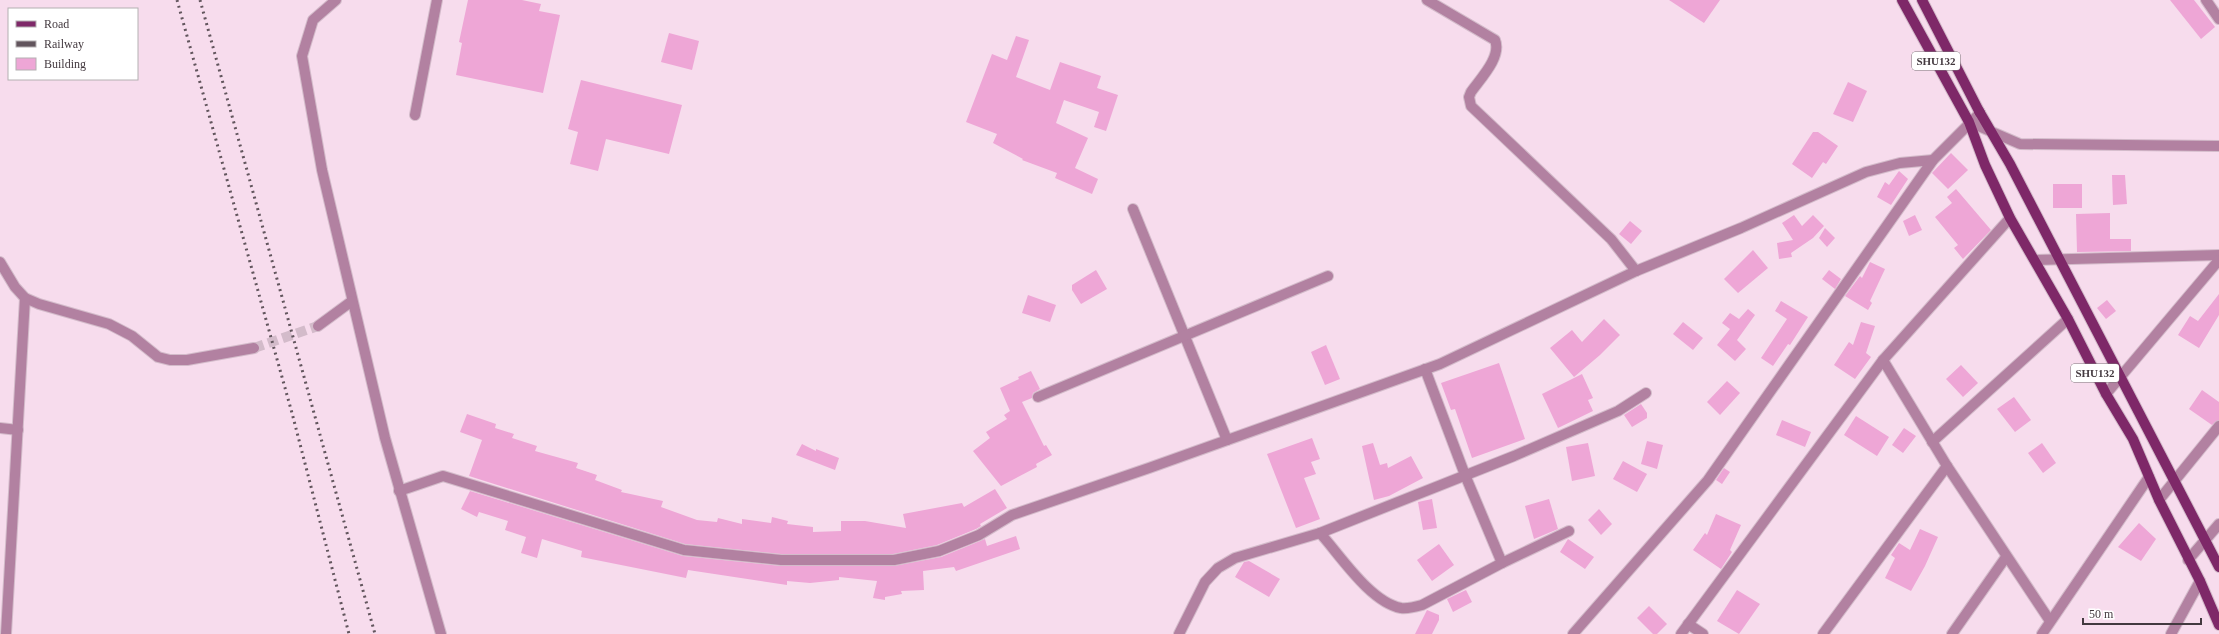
<svg xmlns="http://www.w3.org/2000/svg" width="2219" height="634" font-family="Georgia,serif">
<rect width="100%" height="100%" fill="#f7dced"/>
<g fill="#eea6d6">
<path d="M468,0H522L541,4L539,11L560,15L543,93L456,75L462,43L459,42Z"/>
<path d="M1669,0H1720L1704,23Z"/>
<path d="M2170,0H2194L2215,27L2201,39Z"/>
<path d="M669,33L699,41L692,70L661,62Z"/>
<path d="M1016,36L1029,40L1016,77L1050,90L1060,62L1101,76L1097,88L1118,95L1106,131L1094,127L1099,112L1064,100L1056,123L1088,138L1075,168L1098,179L1092,194L1055,178L1057,173L1022,160L1023,159L993,143L997,134L966,122L992,54L1007,60Z"/>
<path d="M581,80L682,105L669,154L606,139L598,171L570,164L578,132L568,129Z"/>
<path d="M1848,82L1867,91L1853,122L1833,114Z"/>
<path d="M1813,132H1818L1838,146L1826,164L1823,162L1812,178L1792,164Z"/>
<path d="M1951,153L1968,170L1948,189L1932,173Z"/>
<path d="M1899,171L1908,179L1891,205L1877,197L1885,182L1889,185Z"/>
<path d="M2112,175H2125L2127,204L2113,205Z"/>
<rect x="2053" y="184" width="29" height="24"/>
<path d="M1956,189L1991,230L1963,259L1954,248L1958,245L1935,217L1952,203L1947,197Z"/>
<path d="M2110,213V239H2131V251L2077,252L2076,214Z"/>
<path d="M1794,215L1802,226L1813,215L1824,226L1813,238L1791,253L1792,257L1779,259L1777,243L1793,240L1782,223Z"/>
<path d="M1915,215L1922,230L1909,236L1903,221Z"/>
<path d="M1630,221L1642,231L1631,244L1619,234Z"/>
<path d="M1825,228L1835,238L1827,247L1819,238Z"/>
<path d="M1753,250L1768,268L1738,293L1724,279Z"/>
<path d="M1870,262L1885,269L1870,301L1872,303L1868,310L1845,296L1860,276L1862,278Z"/>
<path d="M1096,270L1107,289L1081,304L1072,290V285Z"/>
<path d="M1829,270L1841,279L1835,289L1822,279Z"/>
<path d="M2219,294V315L2199,348L2178,335L2190,316L2198,321Z"/>
<path d="M1028,295L1056,305L1050,322L1022,313Z"/>
<path d="M2107,300L2116,311L2106,319L2097,308Z"/>
<path d="M1781,301L1808,317L1790,345L1788,344L1773,366L1761,358L1787,319L1775,311Z"/>
<path d="M1748,309L1755,315L1737,340L1746,349L1735,361L1717,345L1730,329L1722,323L1730,313L1739,319Z"/>
<path d="M1604,319L1620,335L1600,355L1574,377L1550,348L1572,330L1582,342Z"/>
<path d="M1683,322L1703,338L1693,350L1673,334Z"/>
<path d="M1861,322L1875,326L1866,353L1871,357L1855,379L1834,365L1849,342L1853,345Z"/>
<path d="M1326,345L1340,379L1325,385L1311,352Z"/>
<path d="M1499,363L1525,439L1472,458L1455,409L1451,410L1441,383Z"/>
<path d="M1961,365L1978,383L1963,397L1946,379Z"/>
<path d="M1031,371L1040,389L1033,393L1032,398L1022,402L1044,446L1046,445L1052,455L1036,464L1037,467L1001,486L973,451L990,438L986,432L1007,419L1004,415L1010,411L1000,388L1019,379L1018,377Z"/>
<path d="M1582,374L1593,398L1588,400L1593,411L1558,428L1542,394Z"/>
<path d="M1727,381L1740,393L1720,415L1707,402Z"/>
<path d="M2202,390L2219,402V420L2212,425L2189,409Z"/>
<path d="M2014,397L2031,420L2015,432L1997,409Z"/>
<path d="M1641,404L1647,413V418L1632,427L1624,415Z"/>
<path d="M467,414L496,424L495,428L514,434L512,438L537,446L535,451L578,463L576,468L597,475L595,480L622,490L621,492L663,501L661,507L697,520L717,522L718,518L742,524V519L771,523L772,517L788,521L787,524L813,527V532L841,531V521H865L906,528L903,514L962,503L964,507L995,489L1007,508L980,524L981,526L976,529L937,545L893,554H781L685,544L469,476L482,440L460,432Z"/>
<path d="M1856,416L1889,437L1877,456L1844,435Z"/>
<path d="M1782,420L1811,432L1805,447L1776,435Z"/>
<path d="M1904,428L1916,436L1903,453L1892,445Z"/>
<path d="M1312,438L1320,459L1311,462L1316,474L1304,478L1320,519L1296,528L1267,454Z"/>
<path d="M1647,441L1663,445L1657,469L1641,464Z"/>
<path d="M1373,443L1380,465L1387,463L1388,468L1411,456L1423,478L1389,496L1374,500L1362,446Z"/>
<path d="M1588,443L1595,476L1572,481L1566,447Z"/>
<path d="M2042,443L2056,463L2043,473L2028,453Z"/>
<path d="M802,444L816,451V449L839,458L835,470L796,455Z"/>
<path d="M1623,461L1647,474L1637,492L1613,479Z"/>
<path d="M1724,468L1730,472L1722,484L1716,480Z"/>
<path d="M470,491L683,556L781,566H894L941,557L985,539L987,546L1016,536L1020,549L956,571L954,567L923,571L924,590L901,591L902,594L885,597V600L873,598L877,581L839,577V580L810,583L787,581V585L688,570L686,578L581,557L582,551L542,539L537,558L521,553L526,537L505,530L508,521L479,512L477,517L461,509Z"/>
<path d="M1432,499L1437,528L1423,530L1418,502Z"/>
<path d="M1549,499L1558,529L1534,539L1525,506Z"/>
<path d="M1599,509L1612,524L1601,535L1588,520Z"/>
<path d="M1716,514L1741,525L1730,550L1732,552L1721,569L1693,550L1705,533L1707,535Z"/>
<path d="M2139,523L2156,539L2141,561L2118,547Z"/>
<path d="M1920,529L1938,537L1925,566L1911,591L1885,578L1895,558L1891,555L1899,543L1910,550Z"/>
<path d="M1568,539L1594,557L1585,569L1560,552Z"/>
<path d="M1439,544L1454,565L1432,581L1417,560Z"/>
<path d="M1249,561L1280,579L1269,597L1235,577L1244,562Z"/>
<path d="M1466,590L1472,602L1453,612L1447,599Z"/>
<path d="M1737,590L1760,604L1739,634L1717,621Z"/>
<path d="M1649,606L1667,624L1657,634H1653L1637,618Z"/>
<path d="M1427,610L1439,615V620L1432,634H1415Z"/>
</g>
<g fill="none" stroke-linecap="round" stroke-linejoin="round">
<path stroke="#d3bbca" stroke-width="10" stroke-dasharray="10 5" stroke-linecap="butt" d="M254,348L318,326"/>
<defs>
<g id="minor">
<path d="M336,0L313,20L302,56L322,170L385,438L441,634"/>
<path d="M1427,0L1495,40C1502,57 1480,79 1471,92L1469,97L1471,106L1611,239L1636,271"/>
<path d="M2206,0L2219,19"/>
<path d="M415,115L437,0"/>
<path d="M1969,122L2020,144L2219,146"/>
<path d="M1133,209L1227,440"/>
<path d="M2035,260L2219,255"/>
<path d="M0,262L15,287L25,298L39,304L109,324L132,336L158,357L170,360H187L254,348"/>
<path d="M318,326L352,301"/>
<path d="M1883,360L1947,466L2050,621"/>
<path d="M1425,369L1465,475L1502,563"/>
<path d="M2106,394L2219,260"/>
<path d="M1038,397L1328,276"/>
<path d="M0,428L18,430"/>
<path d="M1932,442L2068,319"/>
<path d="M399,491L443,476L684,550L781,560H894L939,551L979,535L1012,515L1149,468L1440,364L1636,271L1741,228L1866,172L1900,163L1933,160"/>
<path d="M2159,500L2219,426"/>
<path d="M1320,533C1340,555 1370,602 1401,608C1408,609 1415,607 1422,605L1502,563L1569,531"/>
<path d="M2188,560L2219,524"/>
<path d="M1688,624L1703,634"/>
<path d="M6,634L25,298"/>
<path d="M1179,634L1205,582L1218,568L1235,558L1320,533L1514,456L1618,411L1646,393"/>
<path d="M1573,634L1708,480L1933,160L1980,113"/>
<path d="M1681,634L1883,360L2010,218"/>
<path d="M1823,634L1947,466"/>
<path d="M1952,634L2006,557"/>
<path d="M2042,634L2149,477"/>
<path d="M2171,634L2200,581"/>
</g>
<g id="major">
<path d="M1902,0L1969,122L1985,165L2010,218L2068,319L2106,394L2133,439L2159,500L2200,581L2219,625"/>
<path d="M1922,0L1980,113"/>
<path d="M1979,111L2010,164L2219,567"/>
</g>
</defs>
<use href="#minor" stroke="#d3bbca" stroke-width="12"/>
<use href="#major" stroke="#d3bbca" stroke-width="12"/>
<use href="#minor" stroke="#b281a1" stroke-width="10"/>
<use href="#major" stroke="#7e2868" stroke-width="10"/>
<g stroke="#62555d" stroke-width="3" stroke-dasharray="2 4" stroke-linecap="butt">
<path d="M177,0L292,413L349,634"/>
<path d="M200,0L375,634"/>
</g>
</g>
<g text-anchor="middle" stroke-width="3" stroke-linejoin="round" paint-order="stroke">
<g fill="#fff" stroke="#7b7479" stroke-width="1">
<rect x="1912" y="52" width="48" height="18" rx="3"/>
<rect x="2071" y="364" width="48" height="18" rx="3"/>
</g>
<g font-size="11" font-weight="bold" fill="#43393f">
<text x="1936" y="65">SHU132</text>
<text x="2095" y="377">SHU132</text>
</g>
</g>
<rect x="8" y="8" width="130" height="72" fill="#ffffff" stroke="#b4b0b2"/>
<rect x="16" y="21" width="20" height="6" fill="#7e2868" stroke="#b4b0b2"/>
<text x="44" y="28" font-size="12" fill="#43393f">Road</text>
<rect x="16" y="41" width="20" height="6" fill="#62555d" stroke="#b4b0b2"/>
<text x="44" y="48" font-size="12" fill="#43393f">Railway</text>
<rect x="16" y="58" width="20" height="12" fill="#eea6d6" stroke="#b4b0b2"/>
<text x="44" y="68" font-size="12" fill="#43393f">Building</text>
<path d="M2083 618v6h118v-6" fill="none" stroke="#43393f" stroke-width="2"/>
<text x="2089" y="618" font-size="12" fill="#43393f" stroke="#ffffff" stroke-width="3" paint-order="stroke">50 m</text>
</svg>
